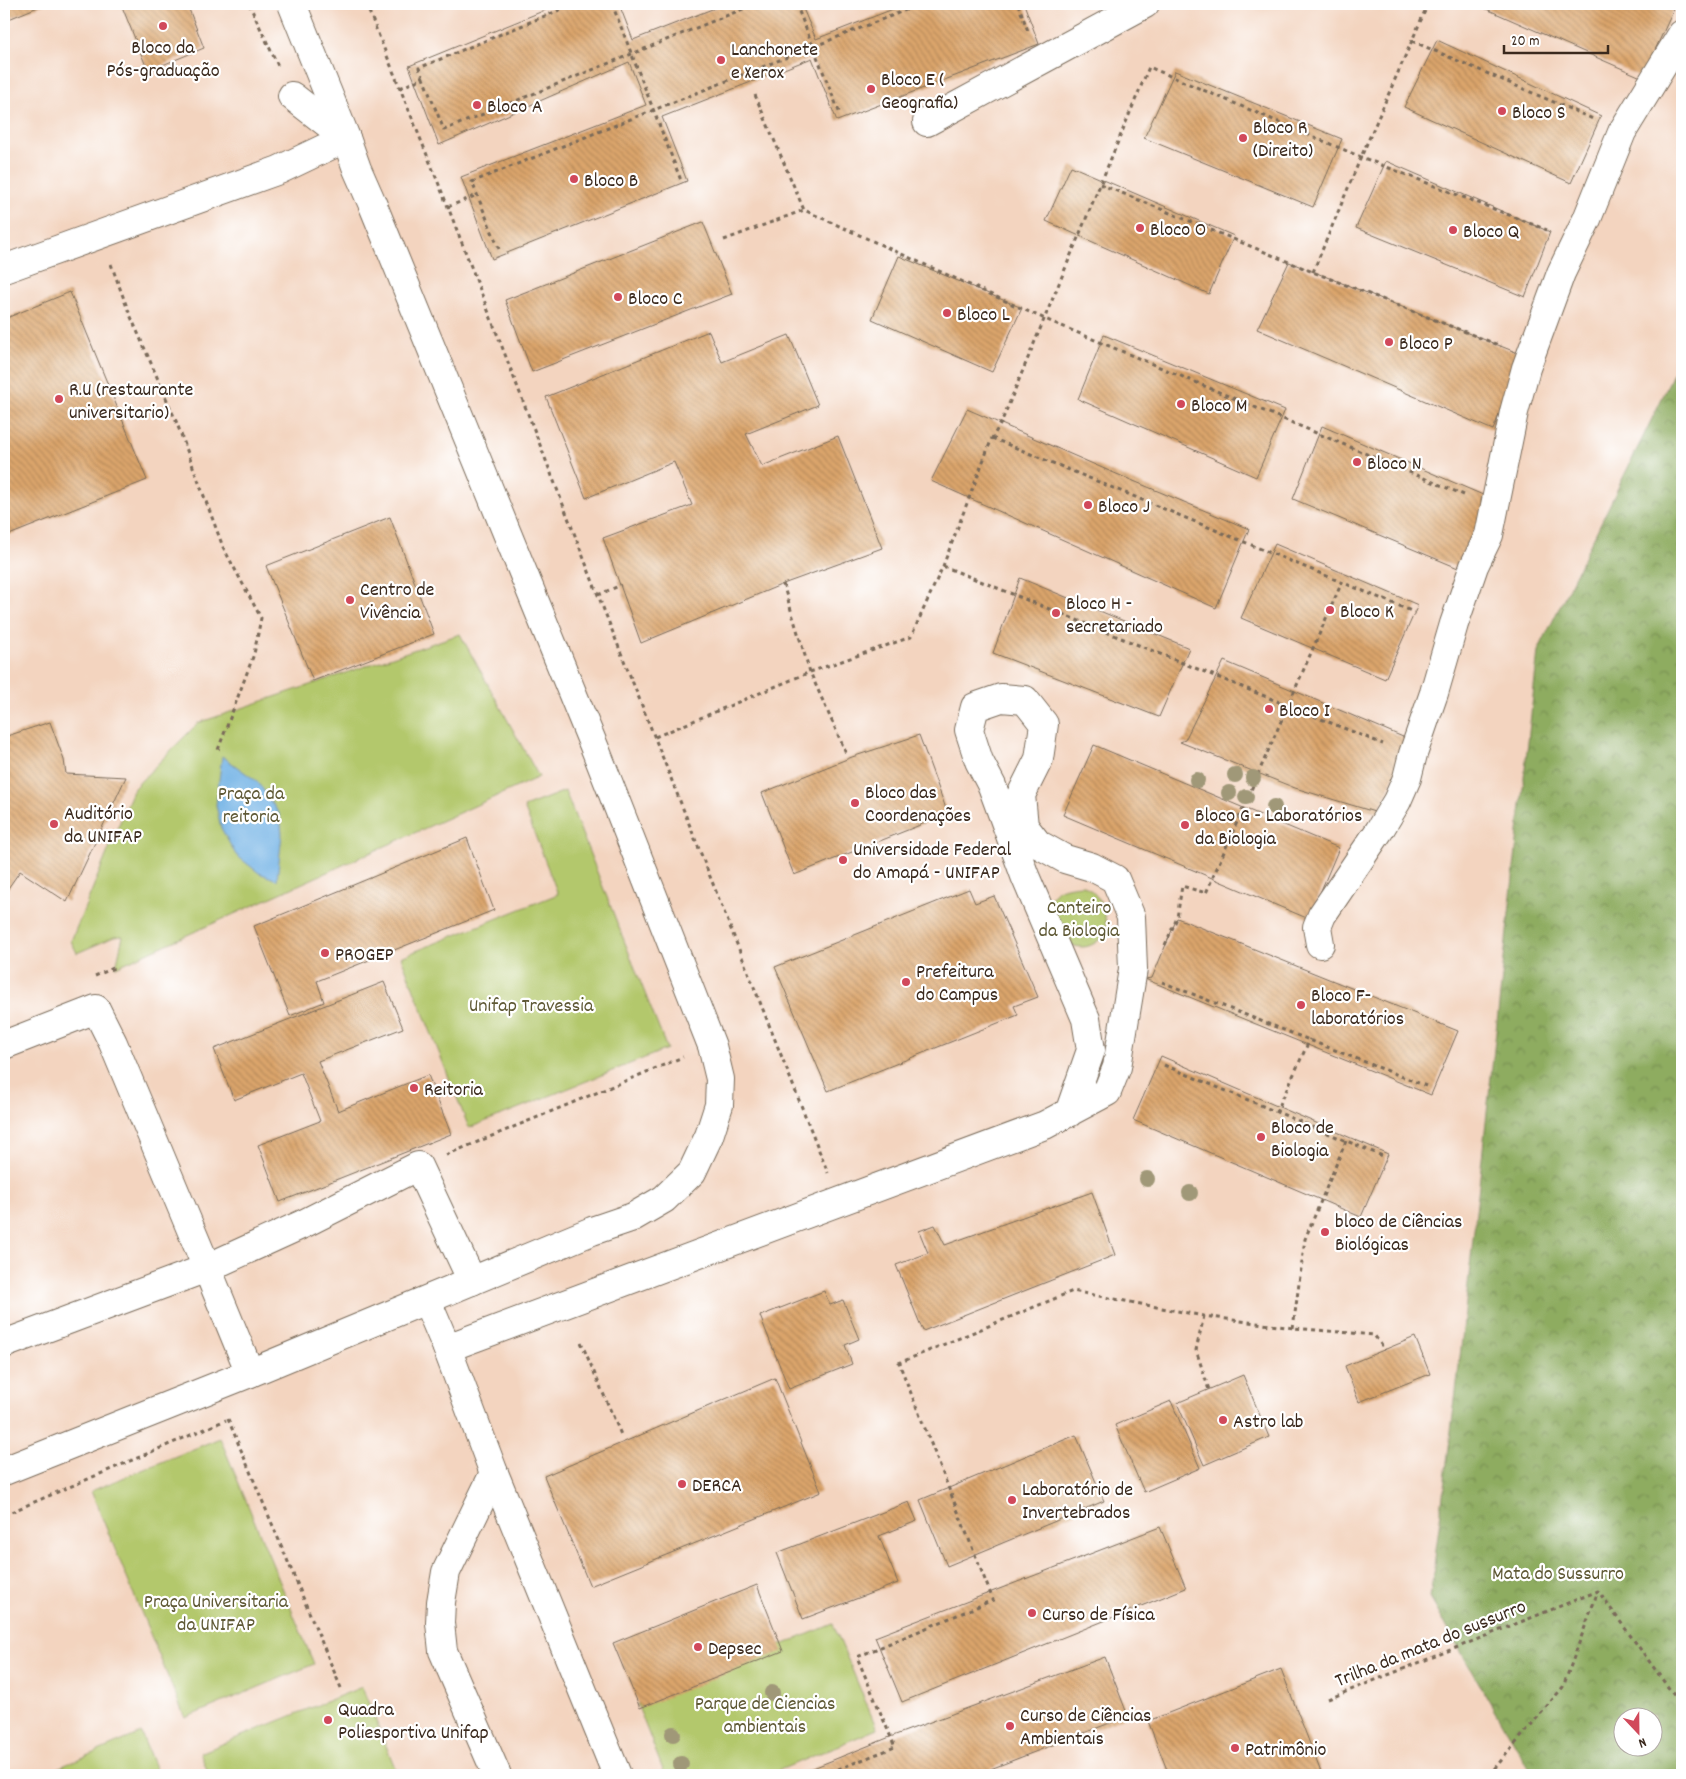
<svg xmlns="http://www.w3.org/2000/svg" width="1686" height="1779" font-family="Dekko,sans-serif">
<defs>
<pattern id="forest-crowns" width="20" height="18" patternUnits="userSpaceOnUse" patternTransform="scale(1.25)"><rect width="20" height="18" fill="#8eac60"/><path d="M2 6a3 3 0 1 1 6 0M12 15a3 3 0 1 1 6 0" fill="none" stroke="#758c4f"/></pattern>
<pattern id="building-back-hatch" width="6" height="6" patternUnits="userSpaceOnUse" patternTransform="scale(1.25)"><rect width="6" height="6" fill="#dba56c"/><path d="M-1 5l2 2M0 0l6 6M5-1l2 2" fill="none" stroke="#b38758"/></pattern>
</defs>
<rect width="100%" height="100%" fill="#fff"/>
<filter id="ink" filterUnits="userSpaceOnUse"><feTurbulence type="fractalNoise" baseFrequency=".02" numOctaves="2"/><feDisplacementMap in="SourceGraphic" scale="10" xChannelSelector="R" yChannelSelector="G"/><feConvolveMatrix kernelMatrix="1 2 1 2 8 2 1 2 1" color-interpolation-filters="sRGB"/></filter>
<filter id="wash" filterUnits="userSpaceOnUse"><feTurbulence type="fractalNoise" baseFrequency=".0096" numOctaves="4" result="noise"/><feDisplacementMap in="SourceGraphic" scale="20" xChannelSelector="R" yChannelSelector="G"/><feGaussianBlur stdDeviation="1.12" result="paint"/><feColorMatrix in="noise" values="0 0 0 0 0 0 0 0 0 0 0 0 0 0 0 0 0 1.4 0 .05"/><feComposite in="paint" operator="in"/></filter>
<g filter="url(#wash)">
<rect width="100%" height="100%" fill="#f0e5c9"/>
<path fill="#f3d4bf" fill-rule="evenodd" d="M4,4H1682V1775H4ZM1624,1716H1654V1746H1624Z"/>
<path fill="url(#forest-crowns)" stroke="#646b3f" fill-rule="evenodd" d="M1682,352V1775H1532L1430,1598L1458,1375L1538,651L1665,392ZM1624,1716H1654V1746H1624Z"/>
<g fill="#b3c86c" stroke="#777945">
<path d="M460,634L539,777L116,967L123,936L114,937L77,953L71,941L134,788L198,723Z"/>
<path d="M565,791L667,1049L469,1128L401,957L558,894L524,807Z"/>
<path d="M1083,885C1102,895 1107,915 1106,934C1090,949 1083,950 1063,942C1050,911 1035,887 1083,885Z"/>
<path d="M220,1438L314,1664L185,1718L91,1491Z"/>
<path d="M833,1624L877,1729L768,1775H665L637,1704Z"/>
<path d="M362,1687L398,1775H209L200,1753Z"/>
<path d="M141,1733L158,1775H41Z"/>
</g>
<path fill="#72b2e5" stroke="#566e82" d="M222,756L258,782L280,815L282,834L277,880L259,873L236,855L221,828L216,805Z"/>
<g id="blocks">
<g fill="url(#building-back-hatch)">
<path d="M4,4H45L4,21Z"/>
<path d="M121,4H187L204,48L148,71Z"/>
<path d="M560,4H619L633,40L725,4H801L816,39L906,4H1024L1039,44L837,121L812,58L662,117L687,181L492,259L461,177L646,105L629,62L439,145L409,66Z"/>
<path d="M1475,4H1662L1674,9L1649,63L1641,77Z"/>
<path d="M1437,40L1601,116L1571,183L1404,107Z"/>
<path d="M1175,71L1342,139L1313,207L1144,138Z"/>
<path d="M1386,161L1550,232L1525,297L1356,228Z"/>
<path d="M1071,166L1234,236L1209,294L1046,221Z"/>
<path d="M703,222L732,294L532,372L505,300Z"/>
<path d="M899,256L1022,308L992,372L872,319Z"/>
<path d="M1289,262L1523,355L1493,430L1257,329Z"/>
<path d="M70,292L147,480L4,537V319Z"/>
<path d="M709,331L722,362L789,335L818,405L746,434L762,466L838,436L882,548L783,584L641,643L603,538L692,505L674,462L586,498L546,397Z"/>
<path d="M1104,335L1285,410L1256,477L1078,399Z"/>
<path d="M967,409L1107,470L1249,529L1216,608L931,481Z"/>
<path d="M1322,426L1490,498L1458,568L1293,499Z"/>
<path d="M390,517L434,634L313,681L266,566Z"/>
<path d="M1275,544L1418,605L1385,679L1241,618Z"/>
<path d="M1020,578L1189,648L1159,717L993,653Z"/>
<path d="M1224,661L1410,740L1378,813L1295,788L1180,742L1185,740Z"/>
<path d="M50,722L64,760L66,774L126,777L67,902L20,871L4,894V737Z"/>
<path d="M919,735L948,814L794,875L762,793L852,757Z"/>
<path d="M1094,745L1339,848L1309,919L1063,815Z"/>
<path d="M467,838L494,910L317,981L324,1002L290,1016L254,926Z"/>
<path d="M969,889L975,903L994,896L1038,997L1014,1006L1018,1015L828,1091L775,967Z"/>
<path d="M1177,918L1458,1031L1431,1095L1145,979L1152,978Z"/>
<path d="M384,982L403,1028L318,1061L338,1111L428,1075L451,1134L280,1202L258,1145L320,1121L301,1073L234,1100L214,1049Z"/>
<path d="M1161,1056L1388,1154L1361,1217L1133,1120Z"/>
<path d="M1092,1192L1115,1255L923,1331L896,1265L928,1253L919,1231L935,1225L945,1245Z"/>
<path d="M824,1291L830,1305L843,1300L859,1339L845,1345L852,1364L789,1389L760,1316Z"/>
<path d="M1415,1337L1430,1374L1359,1402L1345,1366Z"/>
<path d="M1243,1375L1269,1437L1204,1465L1177,1403Z"/>
<path d="M775,1378L821,1492L590,1586L544,1476Z"/>
<path d="M1171,1401L1200,1468L1144,1492L1115,1425Z"/>
<path d="M1076,1435L1104,1501L947,1566L920,1500Z"/>
<path d="M909,1502L917,1521L879,1536L898,1583L803,1619L777,1553Z"/>
<path d="M1160,1527L1186,1588L902,1702L875,1637Z"/>
<path d="M757,1585L783,1651L640,1708L613,1643Z"/>
<path d="M1105,1657L1128,1716L975,1775H796L890,1737Z"/>
<path d="M1281,1669L1322,1775H1169L1148,1721Z"/>
</g>
</g>
</g>
<g filter="url(#ink)">
<use href="#blocks" fill-opacity="0" stroke="#7a6b5a" stroke-width="1"/>
<g fill="none" stroke-linecap="round" stroke-linejoin="round">
<defs>
<g id="minor">
<path d="M927,122L1145,4"/>
<path d="M4,269L279,170L346,138L292,96"/>
<path d="M1320,944L1317,927L1322,915L1379,831L1397,801L1407,778L1413,754L1434,693L1454,624L1474,566L1489,535L1514,412L1526,368L1561,273L1587,219L1622,132L1682,34"/>
<path d="M4,1045L96,1009L113,1043L207,1268L4,1344"/>
<path d="M427,1301L447,1348L1045,1125L1107,1092L1117,1067L1133,969L1131,917L1115,879L1092,867L1065,859L1038,844L1024,826L1021,795L1039,759L1044,724L1025,700L1001,698L975,707L969,730L979,761L992,786L1025,876L1086,1019L1091,1050L1069,1113"/>
<path d="M447,1348L494,1473L617,1775"/>
<path d="M250,1373L207,1268L303,1224L418,1166L472,1281"/>
<path d="M4,1471L250,1373L592,1231L633,1217L664,1199L692,1172L709,1136L719,1105L720,1079L712,1046L596,751L372,203L357,169L346,138L292,4"/>
<path d="M494,1473L446,1572L441,1602L440,1623L443,1651L497,1775"/>
</g>
</defs>
<use href="#minor" stroke="#7a6b5a" stroke-width="30"/>
<g stroke="#7a6b5a" stroke-width="3" stroke-dasharray="4 4" stroke-linecap="butt">
<path d="M249,4L279,68"/>
<path d="M366,4L448,207L598,595L828,1173"/>
<path d="M612,4L682,183"/>
<path d="M796,4L840,114"/>
<path d="M1018,4L1028,31"/>
<path d="M1412,41L1593,119"/>
<path d="M423,78L419,68L574,4"/>
<path d="M400,88L423,78L444,130L755,4"/>
<path d="M755,95L804,210L1045,319L1464,495"/>
<path d="M1100,184L1313,272L1501,346"/>
<path d="M448,207L477,195"/>
<path d="M724,240L804,210"/>
<path d="M499,249L472,182L921,4"/>
<path d="M111,264L128,310L176,421L223,547L261,618L254,654L218,750"/>
<path d="M1313,272L1361,157L1428,4"/>
<path d="M992,438L1414,612"/>
<path d="M943,566L1383,744"/>
<path d="M783,584L810,672L847,755"/>
<path d="M598,595L621,585"/>
<path d="M655,737L810,672L911,637L943,566L992,438L1001,423L1149,67L1361,157L1547,230"/>
<path d="M1165,945L1177,918L1182,886L1206,893L1342,582"/>
<path d="M95,976L116,967"/>
<path d="M1162,982L1426,1086"/>
<path d="M1164,1065L1385,1157"/>
<path d="M1276,1113L1310,1039"/>
<path d="M446,1155L683,1057"/>
<path d="M1204,1316L1196,1350L1209,1390"/>
<path d="M1293,1328L1305,1239L1346,1141"/>
<path d="M581,1342L622,1437"/>
<path d="M228,1419L341,1688"/>
<path d="M4,1515L226,1420"/>
<path d="M1328,1699L1598,1591L1681,1705H1682"/>
<path d="M823,1775L895,1747L857,1657L993,1600L899,1363L1073,1291L1204,1316L1293,1328L1374,1335L1385,1350"/>
<path d="M1489,1775L1563,1687L1598,1591"/>
</g>
<use href="#minor" stroke="#fff" stroke-width="28"/>
</g>
<g fill="#a09878">
<circle cx="1235" cy="775" r="8"/>
<circle cx="1253" cy="778" r="8"/>
<circle cx="1197" cy="780" r="8"/>
<circle cx="1229" cy="793" r="8"/>
<circle cx="1246" cy="797" r="8"/>
<circle cx="1274" cy="807" r="8"/>
<circle cx="1147" cy="1179" r="8"/>
<circle cx="1190" cy="1193" r="8"/>
<circle cx="772" cy="1693" r="8"/>
<circle cx="673" cy="1734" r="8"/>
<circle cx="681" cy="1764" r="8"/>
</g>
</g>
<g fill="#d1495b" stroke="#fff" stroke-width="2">
<circle cx="163" cy="26" r="5"/>
<circle cx="721" cy="60" r="5"/>
<circle cx="871" cy="89" r="5"/>
<circle cx="477" cy="105" r="5"/>
<circle cx="1502" cy="111" r="5"/>
<circle cx="1243" cy="138" r="5"/>
<circle cx="574" cy="179" r="5"/>
<circle cx="1140" cy="228" r="5"/>
<circle cx="1453" cy="230" r="5"/>
<circle cx="618" cy="297" r="5"/>
<circle cx="947" cy="313" r="5"/>
<circle cx="1389" cy="342" r="5"/>
<circle cx="59" cy="399" r="5"/>
<circle cx="1181" cy="404" r="5"/>
<circle cx="1357" cy="462" r="5"/>
<circle cx="1088" cy="505" r="5"/>
<circle cx="350" cy="600" r="5"/>
<circle cx="1330" cy="610" r="5"/>
<circle cx="1056" cy="613" r="5"/>
<circle cx="1269" cy="709" r="5"/>
<circle cx="855" cy="803" r="5"/>
<circle cx="54" cy="824" r="5"/>
<circle cx="1185" cy="825" r="5"/>
<circle cx="843" cy="860" r="5"/>
<circle cx="325" cy="953" r="5"/>
<circle cx="906" cy="982" r="5"/>
<circle cx="1301" cy="1005" r="5"/>
<circle cx="414" cy="1088" r="5"/>
<circle cx="1261" cy="1137" r="5"/>
<circle cx="1325" cy="1232" r="5"/>
<circle cx="1223" cy="1420" r="5"/>
<circle cx="682" cy="1484" r="5"/>
<circle cx="1012" cy="1500" r="5"/>
<circle cx="1032" cy="1613" r="5"/>
<circle cx="698" cy="1647" r="5"/>
<circle cx="328" cy="1720" r="5"/>
<circle cx="1010" cy="1726" r="5"/>
<circle cx="1235" cy="1748" r="5"/>
</g>
<g text-anchor="middle" stroke-width="4.5" stroke-linejoin="round" paint-order="stroke">
<g font-size="20" fill="#3b2a1e" stroke="#fff" text-anchor="start">
<text x="163" y="53" text-anchor="middle">Bloco da<tspan x="163" dy="23">Pós-graduação</tspan></text>
<text x="731" y="55">Lanchonete<tspan x="731" dy="23">e Xerox</tspan></text>
<text x="881" y="85">Bloco E (<tspan x="881" dy="23">Geografia)</tspan></text>
<text x="487" y="112">Bloco A</text>
<text x="1512" y="118">Bloco S</text>
<text x="1253" y="133">Bloco R<tspan x="1253" dy="23">(Direito)</tspan></text>
<text x="584" y="186">Bloco B</text>
<text x="1150" y="235">Bloco O</text>
<text x="1463" y="237">Bloco Q</text>
<text x="628" y="304">Bloco C</text>
<text x="957" y="320">Bloco L</text>
<text x="1399" y="349">Bloco P</text>
<text x="69" y="395">R.U (restaurante<tspan x="69" dy="23">universitario)</tspan></text>
<text x="1191" y="411">Bloco M</text>
<text x="1367" y="469">Bloco N</text>
<text x="1098" y="512">Bloco J</text>
<text x="360" y="595">Centro de<tspan x="360" dy="23">Vivência</tspan></text>
<text x="1066" y="609">Bloco H -<tspan x="1066" dy="23">secretariado</tspan></text>
<text x="1340" y="617">Bloco K</text>
<text x="1279" y="716">Bloco I</text>
<text x="865" y="798">Bloco das<tspan x="865" dy="23">Coordenações</tspan></text>
<text x="64" y="819">Auditório<tspan x="64" dy="23">da UNIFAP</tspan></text>
<text x="1195" y="821">Bloco G - Laboratórios<tspan x="1195" dy="23">da Biologia</tspan></text>
<text x="853" y="855">Universidade Federal<tspan x="853" dy="23">do Amapá - UNIFAP</tspan></text>
<text x="335" y="960">PROGEP</text>
<text x="916" y="977">Prefeitura<tspan x="916" dy="23">do Campus</tspan></text>
<text x="1311" y="1001">Bloco F-<tspan x="1311" dy="23">laboratórios</tspan></text>
<text x="424" y="1095">Reitoria</text>
<text x="1271" y="1133">Bloco de<tspan x="1271" dy="23">Biologia</tspan></text>
<text x="1335" y="1227">bloco de Ciências<tspan x="1335" dy="23">Biológicas</tspan></text>
<text x="1233" y="1427">Astro lab</text>
<text x="692" y="1491">DERCA</text>
<text x="1022" y="1495">Laboratório de<tspan x="1022" dy="23">Invertebrados</tspan></text>
<text x="1042" y="1620">Curso de Física</text>
<text x="708" y="1654">Depsec</text>
<text x="338" y="1715">Quadra<tspan x="338" dy="23">Poliesportiva Unifap</tspan></text>
<text x="1020" y="1721">Curso de Ciências<tspan x="1020" dy="23">Ambientais</tspan></text>
<text x="1245" y="1755">Patrimônio</text>
</g>
<g font-size="20" fill="#5f5935" stroke="#fff">
<text x="251" y="799">Praça da<tspan x="251" dy="23">reitoria</tspan></text>
<text x="1079" y="913">Canteiro<tspan x="1079" dy="23">da Biologia</tspan></text>
<text x="531" y="1011">Unifap Travessia</text>
<text x="1558" y="1579">Mata do Sussurro</text>
<text x="216" y="1607">Praça Universitaria<tspan x="216" dy="23">da UNIFAP</tspan></text>
<text x="765" y="1709">Parque de Ciencias<tspan x="765" dy="23">ambientais</tspan></text>
</g>
<g font-size="20" fill="#3b2a1e" stroke="#fff">
<text transform="translate(1430 1642) rotate(-22)" y="7">Trilha da mata do sussurro</text>
</g>
</g>
<rect width="1686" height="1779" fill="none" stroke="#fff" stroke-width="20"/>
<g transform="translate(1638 1732) rotate(158)"><circle r="24" fill="#ffffff" stroke="#b1aaa5"/>
<path d="M0-4L9 19L0 12L-9 19Z" fill="#d1495b"/>
<text y="-8" font-size="14" font-weight="bold" text-anchor="middle" fill="#3b2a1e">N</text>
</g>
<path d="M1504 45v8h104v-8" fill="none" stroke="#3b2a1e" stroke-width="2.5"/>
<text x="1511" y="45" font-size="15" fill="#3b2a1e" stroke="#ffffff" stroke-width="4" paint-order="stroke">20 m</text>
</svg>
